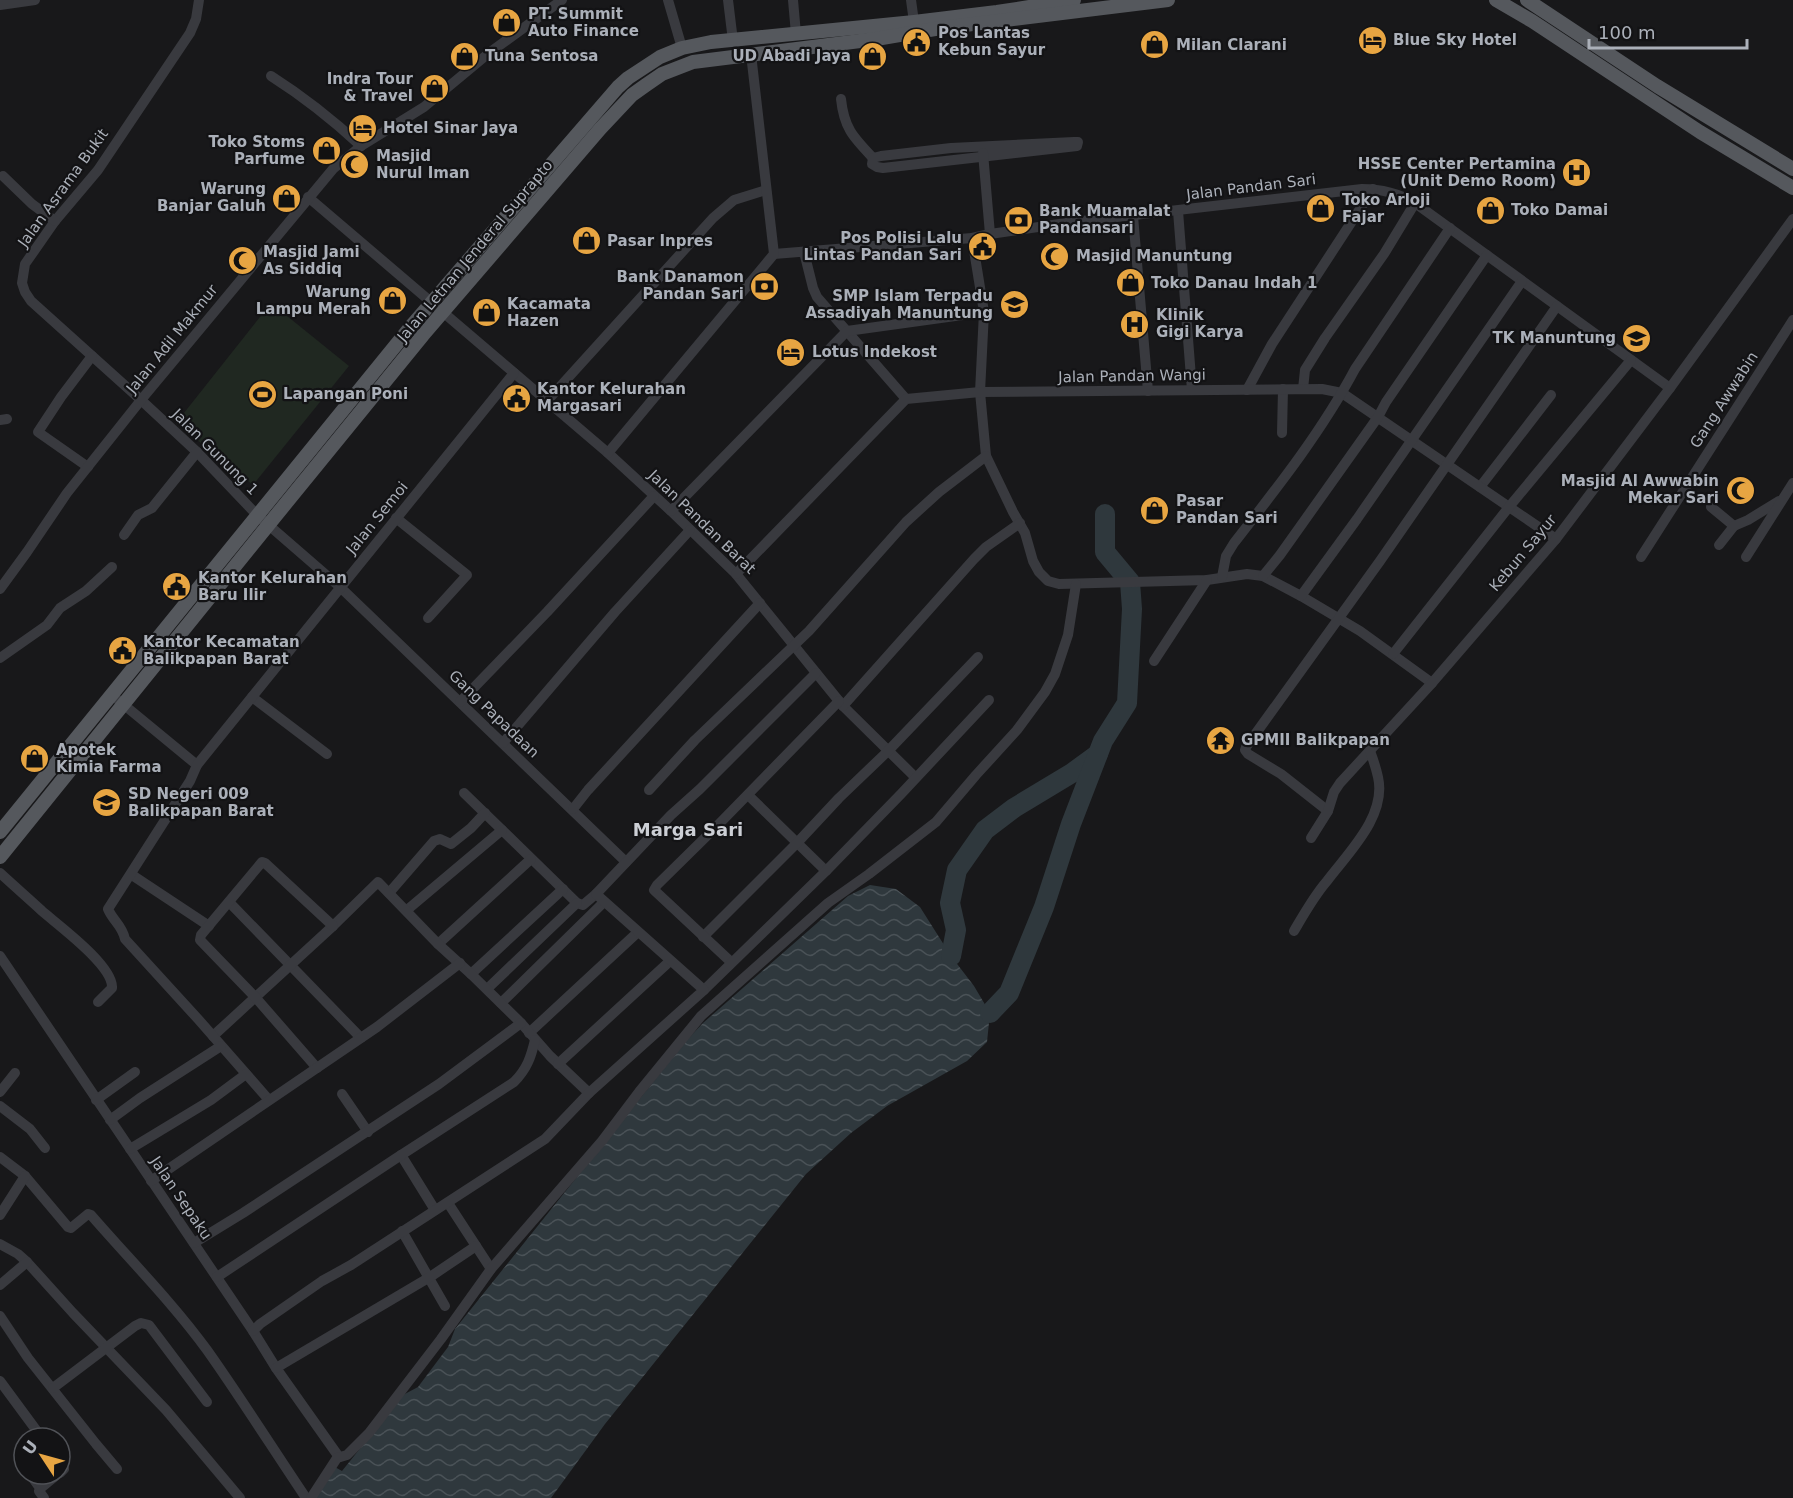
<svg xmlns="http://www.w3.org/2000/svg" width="1793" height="1498" font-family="'DejaVu Sans',sans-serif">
<defs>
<pattern id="water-waves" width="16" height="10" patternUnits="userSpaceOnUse" patternTransform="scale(1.5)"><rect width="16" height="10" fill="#2f383d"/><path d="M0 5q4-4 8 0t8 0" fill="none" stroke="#4a5257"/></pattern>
</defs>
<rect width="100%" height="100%" fill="#18181a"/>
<path fill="#202821" d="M271,303L349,366L253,485L176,423Z"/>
<path fill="url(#water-waves)" d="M870,885L896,889L920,907L951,956L974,986L990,1013L987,1042L967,1061L887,1106L851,1133L806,1174L605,1424L551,1498H314L333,1466L342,1471L403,1395L418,1387L448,1347L455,1329L686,1041L703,1023L848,896Z"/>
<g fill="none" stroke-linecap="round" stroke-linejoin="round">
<g stroke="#2f383d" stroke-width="20">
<path d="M951,956L956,930L950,903L957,870L985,830L1014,808L1072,773L1098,754"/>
<path d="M990,1013L1009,993L1044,907L1071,824L1103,741L1127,703L1132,609L1130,582L1105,552V514"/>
</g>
<g stroke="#393a3f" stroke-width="10">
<path d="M199,0L196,19L190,33L98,170L55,221L25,264L22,283L25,292L31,301L141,400L197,452L257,515L340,587L626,862"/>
<path d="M668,0L682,48"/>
<path d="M728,0L733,41"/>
<path d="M793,0L796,34"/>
<path d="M911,0L914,22"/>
<path d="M0,5L35,0"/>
<path d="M271,76C304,97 333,120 361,146"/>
<path d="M841,99C844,128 853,137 873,158"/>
<path d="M1074,142H1078L1077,146L883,168L877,167L872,164L873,158L881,156L951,148Z"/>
<path d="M983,153L990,234"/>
<path d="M3,176L32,204L55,221"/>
<path d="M308,197L608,453L671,511L736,574L843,706L915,777"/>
<path d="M1178,211L1192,390"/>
<path d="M1133,216L1148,391"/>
<path d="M972,238L984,312L980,392L986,456L1013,512L1025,533L1033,561L1039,572L1048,581L1059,584L1207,580L1247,574L1263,576L1301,596L1360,631L1432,683"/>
<path d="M804,252L813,288L817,297L906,399"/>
<path d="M774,254L972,238L990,234L1073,222L1362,189C1382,189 1398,193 1415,203L1670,388"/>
<path d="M1303,389L1305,370L1325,338L1384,254L1415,203"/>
<path d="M1247,390L1272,344L1373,189"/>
<path d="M547,401L713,218L734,200L766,190"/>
<path d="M0,420L7,419"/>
<path d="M1282,433L1283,389"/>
<path d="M608,453L774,254L751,54"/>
<path d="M88,467L38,432L61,397L92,356"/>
<path d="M1480,487L1551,395"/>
<path d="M1711,507L1734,526"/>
<path d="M671,511L847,331L984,312"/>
<path d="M396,518L467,575L428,618"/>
<path d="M124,535L138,515L152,508L197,452"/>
<path d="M1719,545L1734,526L1748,520L1779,501"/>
<path d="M1641,557L1793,320"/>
<path d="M1746,557L1793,483"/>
<path d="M736,574L906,399L980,392L1322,389L1342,393L1556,539"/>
<path d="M1263,576L1280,555L1378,417L1386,402L1487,255"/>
<path d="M1222,577L1226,556L1234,543C1277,488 1322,431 1355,369L1450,228"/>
<path d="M0,589L27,552L67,493L141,400L333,169L361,146L424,107L489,53L562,0"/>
<path d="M1301,596L1357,519L1522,281"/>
<path d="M1393,654L1509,507L1631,360"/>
<path d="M0,658L47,625L60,608L86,591L112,567"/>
<path d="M1154,661L1207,580"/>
<path d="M112,695L197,765"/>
<path d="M252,697L327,754"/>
<path d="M460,702L547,612L654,496"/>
<path d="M843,706L974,559L986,547L1020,523"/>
<path d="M503,743L615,612L690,530"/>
<path d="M649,790L695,740L809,631L906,522L939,492L986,456"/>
<path d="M464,793L577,903L583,905L596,894"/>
<path d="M748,795L826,871"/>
<path d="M573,809L588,790L760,603"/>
<path d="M1328,811L1281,774L1248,754L1245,750L1246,747L1380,561L1557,306"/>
<path d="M1311,838L1328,811L1334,792L1340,783L1432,683L1556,539L1670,388L1793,219"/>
<path d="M0,873C14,886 28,898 42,911C58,925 114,966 112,988L98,1002"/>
<path d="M132,875L209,926"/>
<path d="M389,893L434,841L440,839L451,844L471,828L485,813"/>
<path d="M229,902L361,1038"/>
<path d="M407,910L502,830"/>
<path d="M1294,931C1304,914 1314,896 1327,881C1348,853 1387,816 1378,777C1376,768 1373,759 1370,751"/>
<path d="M703,937L797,843L839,798L888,751L978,657"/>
<path d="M438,944L531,859"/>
<path d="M0,956L253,1331L276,1368L339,1457"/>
<path d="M731,962L654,890L657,885L718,825L839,701"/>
<path d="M471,974L563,889"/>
<path d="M487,989L577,903"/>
<path d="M704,990L826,871L901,794L989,700"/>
<path d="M501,1003L604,902"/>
<path d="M529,1033L638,932"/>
<path d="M213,1036L333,926L378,882L438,944L471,974L521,1023L550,1056L589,1093"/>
<path d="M558,1064L670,961"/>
<path d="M317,1068L256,998L200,940L201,935L262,862L265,863L333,926"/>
<path d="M0,1092L15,1073"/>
<path d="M342,1094L368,1132"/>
<path d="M96,1100L135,1072"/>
<path d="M269,1100L198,1019L125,939C122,925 113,921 108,909L190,781L197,765L514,373"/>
<path d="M0,1106L30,1129L45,1148"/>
<path d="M110,1120L140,1098L221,1046"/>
<path d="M130,1149L211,1100L246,1074"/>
<path d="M401,1155L435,1210"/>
<path d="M0,1157L25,1176L68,1227L71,1228L88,1214L91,1215C130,1260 172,1302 207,1350C241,1398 273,1449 306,1498"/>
<path d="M151,1181L377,1027L460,963"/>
<path d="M448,1203L491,1269"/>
<path d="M0,1215L25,1176"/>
<path d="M402,1231L445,1306"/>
<path d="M194,1243L243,1213L439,1084L521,1023"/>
<path d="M0,1244L18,1254L27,1262L73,1313L166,1410L240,1498"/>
<path d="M217,1277L395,1159L514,1082C527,1069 531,1057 535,1040"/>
<path d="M0,1285L27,1262"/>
<path d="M0,1316L28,1358L96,1444L117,1469"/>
<path d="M253,1331L260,1324L322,1281L351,1265L545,1139L589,1093L704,990L596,894L671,815L700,789L816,673"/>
<path d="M276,1368L430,1277L476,1246"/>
<path d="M0,1381L42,1438"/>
<path d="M53,1388L135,1326L141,1323L149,1325L207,1402"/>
<path d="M60,1461L64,1469L60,1473"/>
<path d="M22,1464L24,1467"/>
<path d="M30,1474L40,1488L39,1491L44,1498"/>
<path d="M41,1488L58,1474"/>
<path d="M311,1498L337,1458L347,1455L369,1433L441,1339L491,1269L602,1141L639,1092L701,1016L828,903L869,874L936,822L976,775L1017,730L1045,692L1055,674L1068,635L1076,584"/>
</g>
<g stroke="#55585d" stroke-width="14">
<path d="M1496,0L1532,21L1700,132L1793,188"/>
<path d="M1527,0L1657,86L1793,169"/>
<path d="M0,832L413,324L618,87L628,78L660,57L682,48L711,42L914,22L997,12L1074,0"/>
<path d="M0,857L269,524L423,335L600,129L632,95L646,85L662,74L693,62L876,39L941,28L1168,0"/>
</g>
</g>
<defs>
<symbol id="shop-disc" viewBox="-11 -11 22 22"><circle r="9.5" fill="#e7a542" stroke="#131315"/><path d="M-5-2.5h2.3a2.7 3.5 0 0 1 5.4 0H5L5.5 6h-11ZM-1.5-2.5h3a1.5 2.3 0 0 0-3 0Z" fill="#111"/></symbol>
<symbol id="hotel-disc" viewBox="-11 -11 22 22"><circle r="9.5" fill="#e7a542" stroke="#131315"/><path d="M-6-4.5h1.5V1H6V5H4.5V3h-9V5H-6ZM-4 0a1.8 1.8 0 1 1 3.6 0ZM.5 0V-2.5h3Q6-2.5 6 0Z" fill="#111"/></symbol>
<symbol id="civic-disc" viewBox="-11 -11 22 22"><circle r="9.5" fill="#e7a542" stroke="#131315"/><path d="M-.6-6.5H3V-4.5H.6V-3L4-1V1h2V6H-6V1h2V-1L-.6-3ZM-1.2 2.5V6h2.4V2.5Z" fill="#111"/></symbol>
<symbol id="mosque-disc" viewBox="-11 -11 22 22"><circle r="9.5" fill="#e7a542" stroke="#131315"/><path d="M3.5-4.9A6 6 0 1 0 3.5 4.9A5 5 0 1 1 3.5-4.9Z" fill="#111"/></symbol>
<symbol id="hospital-disc" viewBox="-11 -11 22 22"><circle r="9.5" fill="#e7a542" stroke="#131315"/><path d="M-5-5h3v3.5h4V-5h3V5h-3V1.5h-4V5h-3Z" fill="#111"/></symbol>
<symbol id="bank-disc" viewBox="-11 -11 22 22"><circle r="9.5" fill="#e7a542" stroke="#131315"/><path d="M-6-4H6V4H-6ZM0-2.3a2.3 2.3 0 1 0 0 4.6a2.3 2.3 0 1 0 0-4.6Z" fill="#111"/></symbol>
<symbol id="school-disc" viewBox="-11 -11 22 22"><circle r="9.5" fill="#e7a542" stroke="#131315"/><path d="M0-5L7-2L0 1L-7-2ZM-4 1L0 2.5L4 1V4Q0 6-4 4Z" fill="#111"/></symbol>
<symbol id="stadium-disc" viewBox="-11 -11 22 22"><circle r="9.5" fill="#e7a542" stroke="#131315"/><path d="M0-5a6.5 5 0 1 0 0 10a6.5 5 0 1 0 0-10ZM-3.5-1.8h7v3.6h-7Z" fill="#111"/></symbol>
<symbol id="temple-disc" viewBox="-11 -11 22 22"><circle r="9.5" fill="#e7a542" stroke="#131315"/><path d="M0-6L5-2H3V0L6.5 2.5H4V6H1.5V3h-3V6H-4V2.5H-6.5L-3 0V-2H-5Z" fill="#111"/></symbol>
</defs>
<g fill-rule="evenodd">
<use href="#shop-disc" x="490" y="6" width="33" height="33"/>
<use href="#hotel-disc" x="1356" y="24" width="33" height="33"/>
<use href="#civic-disc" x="900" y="26" width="33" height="33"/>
<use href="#shop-disc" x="1138" y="28" width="33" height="33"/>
<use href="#shop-disc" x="448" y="40" width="33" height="33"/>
<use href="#shop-disc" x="856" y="40" width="33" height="33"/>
<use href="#shop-disc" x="418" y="72" width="33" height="33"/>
<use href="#hotel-disc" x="346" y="112" width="33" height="33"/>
<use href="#shop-disc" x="310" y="134" width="33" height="33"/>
<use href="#mosque-disc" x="338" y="148" width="33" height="33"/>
<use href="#hospital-disc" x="1560" y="156" width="33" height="33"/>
<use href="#shop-disc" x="270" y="182" width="33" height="33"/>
<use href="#shop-disc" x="1304" y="192" width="33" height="33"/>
<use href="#shop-disc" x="1474" y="194" width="33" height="33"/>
<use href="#bank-disc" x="1002" y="204" width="33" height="33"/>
<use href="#shop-disc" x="570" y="224" width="33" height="33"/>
<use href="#civic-disc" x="966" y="230" width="33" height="33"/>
<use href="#mosque-disc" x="1038" y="240" width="33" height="33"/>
<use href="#mosque-disc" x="226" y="244" width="33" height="33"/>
<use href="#shop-disc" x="1114" y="266" width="33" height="33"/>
<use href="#bank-disc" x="748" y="270" width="33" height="33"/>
<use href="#shop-disc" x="376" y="284" width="33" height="33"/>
<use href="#school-disc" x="998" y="288" width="33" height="33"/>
<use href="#shop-disc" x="470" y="296" width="33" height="33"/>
<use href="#hospital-disc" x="1118" y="308" width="33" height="33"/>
<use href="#school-disc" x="1620" y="322" width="33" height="33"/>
<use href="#hotel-disc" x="774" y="336" width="33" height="33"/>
<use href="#stadium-disc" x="246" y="378" width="33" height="33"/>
<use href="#civic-disc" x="500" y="382" width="33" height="33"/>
<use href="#mosque-disc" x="1724" y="474" width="33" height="33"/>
<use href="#shop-disc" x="1138" y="494" width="33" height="33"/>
<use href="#civic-disc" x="160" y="570" width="33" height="33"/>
<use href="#civic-disc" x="106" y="634" width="33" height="33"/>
<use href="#temple-disc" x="1204" y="724" width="33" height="33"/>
<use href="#shop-disc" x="18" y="742" width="33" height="33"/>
<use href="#school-disc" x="90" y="786" width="33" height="33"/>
</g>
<g text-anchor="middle" stroke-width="4.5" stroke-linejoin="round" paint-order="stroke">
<g font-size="15" font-weight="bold" fill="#abb0b9" stroke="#131315" text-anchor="start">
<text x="528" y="19">PT. Summit<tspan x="528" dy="17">Auto Finance</tspan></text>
<text x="938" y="38">Pos Lantas<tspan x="938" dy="17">Kebun Sayur</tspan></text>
<text x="1393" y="45">Blue Sky Hotel</text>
<text x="1176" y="50">Milan Clarani</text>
<text x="485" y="61">Tuna Sentosa</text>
<text x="851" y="61" text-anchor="end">UD Abadi Jaya</text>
<text x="413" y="84" text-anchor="end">Indra Tour<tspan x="413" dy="17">&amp; Travel</tspan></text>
<text x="383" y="133">Hotel Sinar Jaya</text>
<text x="305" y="147" text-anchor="end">Toko Stoms<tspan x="305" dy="17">Parfume</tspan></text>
<text x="376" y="161">Masjid<tspan x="376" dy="17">Nurul Iman</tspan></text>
<text x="1556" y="169" text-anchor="end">HSSE Center Pertamina<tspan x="1556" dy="17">(Unit Demo Room)</tspan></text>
<text x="266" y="194" text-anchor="end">Warung<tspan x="266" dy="17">Banjar Galuh</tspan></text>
<text x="1342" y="205">Toko Arloji<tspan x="1342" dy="17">Fajar</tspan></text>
<text x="1511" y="215">Toko Damai</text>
<text x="1039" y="216">Bank Muamalat<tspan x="1039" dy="17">Pandansari</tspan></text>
<text x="962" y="243" text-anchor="end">Pos Polisi Lalu<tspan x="962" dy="17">Lintas Pandan Sari</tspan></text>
<text x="607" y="246">Pasar Inpres</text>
<text x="263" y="257">Masjid Jami<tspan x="263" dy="17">As Siddiq</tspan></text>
<text x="1076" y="261">Masjid Manuntung</text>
<text x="744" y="282" text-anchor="end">Bank Danamon<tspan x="744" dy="17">Pandan Sari</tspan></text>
<text x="1151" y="288">Toko Danau Indah 1</text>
<text x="371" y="297" text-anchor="end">Warung<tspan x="371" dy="17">Lampu Merah</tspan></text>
<text x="993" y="301" text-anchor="end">SMP Islam Terpadu<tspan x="993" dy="17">Assadiyah Manuntung</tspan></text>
<text x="507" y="309">Kacamata<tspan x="507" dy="17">Hazen</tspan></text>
<text x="1156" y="320">Klinik<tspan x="1156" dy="17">Gigi Karya</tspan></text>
<text x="1616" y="343" text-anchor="end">TK Manuntung</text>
<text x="812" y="357">Lotus Indekost</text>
<text x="537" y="394">Kantor Kelurahan<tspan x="537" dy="17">Margasari</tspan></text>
<text x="283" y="399">Lapangan Poni</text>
<text x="1719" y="486" text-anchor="end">Masjid Al Awwabin<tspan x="1719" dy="17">Mekar Sari</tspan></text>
<text x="1176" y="506">Pasar<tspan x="1176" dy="17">Pandan Sari</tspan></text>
<text x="198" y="583">Kantor Kelurahan<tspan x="198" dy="17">Baru Ilir</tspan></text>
<text x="143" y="647">Kantor Kecamatan<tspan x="143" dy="17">Balikpapan Barat</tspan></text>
<text x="1241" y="745">GPMII Balikpapan</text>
<text x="56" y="755">Apotek<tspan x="56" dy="17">Kimia Farma</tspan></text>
<text x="128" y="799">SD Negeri 009<tspan x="128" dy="17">Balikpapan Barat</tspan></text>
</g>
<g font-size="15" fill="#abb0b9" stroke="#131315">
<text transform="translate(1251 187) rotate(-7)" y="5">Jalan Pandan Sari</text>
<text transform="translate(63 188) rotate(-54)" y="5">Jalan Asrama Bukit</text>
<text transform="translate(475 251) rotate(-50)" y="5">Jalan Letnan Jenderal Suprapto</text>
<text transform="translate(172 339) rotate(-51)" y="5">Jalan Adil Makmur</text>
<text transform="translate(1132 376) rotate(-1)" y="5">Jalan Pandan Wangi</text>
<text transform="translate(1724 400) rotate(-57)" y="5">Gang Awwabin</text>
<text transform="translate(215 452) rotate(45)" y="5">Jalan Gunung 1</text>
<text transform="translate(377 518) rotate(-51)" y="5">Jalan Semoi</text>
<text transform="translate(702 522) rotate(44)" y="5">Jalan Pandan Barat</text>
<text transform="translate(1523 553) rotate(-50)" y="5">Kebun Sayur</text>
<text transform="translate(494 714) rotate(44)" y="5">Gang Papadaan</text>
<text transform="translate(181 1198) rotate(56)" y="5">Jalan Sepaku</text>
</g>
<g font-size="18" font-weight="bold" fill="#cccfd5" stroke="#131315">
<text x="688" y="836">Marga Sari</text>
</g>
</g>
<g transform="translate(42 1456) rotate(306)"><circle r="28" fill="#131315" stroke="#505257" stroke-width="1.5"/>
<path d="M0-4.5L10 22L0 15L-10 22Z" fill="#e7a542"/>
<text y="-9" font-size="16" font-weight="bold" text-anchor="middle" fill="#abb0b9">U</text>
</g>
<path d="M1589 39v9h158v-9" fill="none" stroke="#abb0b9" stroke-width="3"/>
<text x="1598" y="39" font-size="18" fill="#abb0b9" stroke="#131315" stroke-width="4.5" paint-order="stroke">100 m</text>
</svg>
